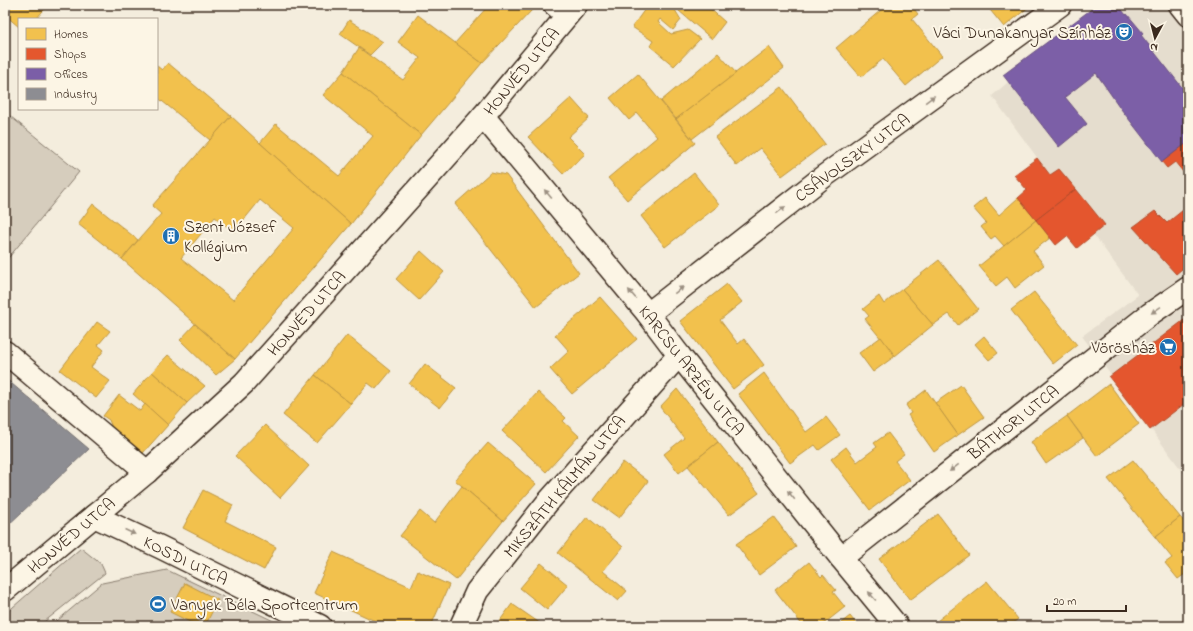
<svg xmlns="http://www.w3.org/2000/svg" width="1193" height="631" font-family="'Indie Flower',sans-serif">
<rect width="100%" height="100%" fill="#f4eddd"/>
<filter id="ink" filterUnits="userSpaceOnUse"><feTurbulence type="fractalNoise" baseFrequency=".025" numOctaves="2"/><feDisplacementMap in="SourceGraphic" scale="8" xChannelSelector="R" yChannelSelector="G"/><feConvolveMatrix kernelMatrix="1 2 1 2 8 2 1 2 1" color-interpolation-filters="sRGB"/></filter>
<g filter="url(#ink)">
<path fill="#e5ddce" d="M1096,5H1188V479L1082,336L1138,295L992,96Z"/>
<g fill="#d6cdbd" stroke="#887c6e">
<path d="M5,112L79,172L5,262Z"/>
<path d="M81,548L101,564L105,573L39,626H5V614Z"/>
<path d="M167,570L284,626H51L102,583Z"/>
</g>
<g fill="#f2c14e" stroke="#bb9440" fill-rule="evenodd">
<path d="M10,5H48L36,19H19V27L5,15V12Z"/>
<path d="M489,5H527L532,10L482,63L455,43Z"/>
<path d="M648,5H672L681,20L673,30L660,19L658,22L671,34L688,30L700,39L674,66L650,46L653,41L632,27Z"/>
<path d="M672,5H707V6L725,22L712,39Z"/>
<path d="M887,5H911L918,14L912,19L942,56L906,86L883,59L861,77L836,48Z"/>
<path d="M986,5H1031L1004,27Z"/>
<path d="M418,15L482,63L421,135L343,72L359,48L403,80L420,58L398,42Z"/>
<path d="M349,20L383,42L370,55L340,34Z"/>
<path d="M769,47L784,68L692,139L676,119Z"/>
<path d="M718,53L736,73L676,119L661,101Z"/>
<path d="M168,63L231,116L210,140L157,97V66L162,70Z"/>
<path d="M343,72L421,135L351,224L260,143L276,124L339,176L373,136L323,95Z"/>
<path d="M638,74L695,143L627,200L608,178L657,137L637,113L629,120L610,98Z"/>
<path d="M782,87L825,144L782,176L760,148L737,166L715,137Z"/>
<path d="M571,98L589,118L568,137L585,154L563,174L528,137Z"/>
<path d="M231,116L260,143L351,224L235,359L122,259L161,214L152,206ZM260,200L294,228L233,300L181,258L215,217L234,232Z"/>
<path d="M491,172L506,175L579,273L536,307L455,204Z"/>
<path d="M694,173L719,205L665,247L641,216Z"/>
<path d="M985,198L999,215L1018,198L1036,220L1004,246L995,236L991,239L981,227L986,223L973,208Z"/>
<path d="M93,204L138,240L122,259L78,224Z"/>
<path d="M1036,220L1050,238L1033,251L1044,265L1015,288L1007,277L996,286L979,266Z"/>
<path d="M421,251L444,272L419,300L396,279Z"/>
<path d="M939,260L978,309L958,325L949,314L933,325L902,289Z"/>
<path d="M727,284L742,302L720,320L738,344L744,339L764,365L733,389L680,321Z"/>
<path d="M902,289L933,325L895,356L865,319L869,316L863,309L879,296L884,304Z"/>
<path d="M1034,292L1077,345L1053,364L1011,310Z"/>
<path d="M600,297L637,339L572,394L550,369L569,351L555,335Z"/>
<path d="M97,322L110,331L98,345L104,350L91,367L110,381L96,398L60,370Z"/>
<path d="M195,324L235,359L216,375L180,340Z"/>
<path d="M347,335L391,371L376,389L368,383L351,404L315,375Z"/>
<path d="M984,336L998,353L989,360L975,344Z"/>
<path d="M881,337L895,356L873,372L859,353Z"/>
<path d="M168,355L205,386L187,403L152,372Z"/>
<path d="M425,364L456,388L440,408L409,384Z"/>
<path d="M152,372L187,403L168,425L133,394Z"/>
<path d="M764,373L806,432L826,417L840,435L819,450L815,445L790,463L738,394Z"/>
<path d="M315,375L351,404L317,443L283,415Z"/>
<path d="M1109,384L1139,424L1097,456L1067,416Z"/>
<path d="M961,385L984,417L958,435L935,403Z"/>
<path d="M677,389L718,442L679,473L664,454L684,438L660,407Z"/>
<path d="M926,390L958,435L934,452L908,415L911,413L906,405Z"/>
<path d="M538,392L566,418L563,421L579,436L546,472L502,431Z"/>
<path d="M119,395L140,411L145,404L168,425L143,453L113,430L109,420L103,416Z"/>
<path d="M1067,416L1083,438L1046,464L1031,442Z"/>
<path d="M265,425L309,466L280,498L235,456Z"/>
<path d="M888,433L904,454L895,461L910,480L870,510L831,459L846,447L857,462L877,447L874,443Z"/>
<path d="M718,442L759,493L729,515L688,466Z"/>
<path d="M488,443L536,484L503,521L455,480Z"/>
<path d="M1133,460L1180,517L1155,537L1108,479Z"/>
<path d="M623,462L648,481L619,518L594,500Z"/>
<path d="M462,486L503,521L456,580L400,536L420,511L434,523Z"/>
<path d="M203,490L233,505L225,521L276,547L264,570L183,528Z"/>
<path d="M938,514L969,555L910,600L879,559Z"/>
<path d="M587,517L623,547L603,571L627,591L618,601L558,553Z"/>
<path d="M774,517L796,547L759,575L736,544Z"/>
<path d="M1180,517L1188,526V578L1185,574L1178,579L1165,563L1172,558L1155,537Z"/>
<path d="M333,552L411,587L418,571L449,585L431,626H386L314,593Z"/>
<path d="M809,562L821,577L823,575L836,590L833,592L845,607L821,626H803L775,590Z"/>
<path d="M541,563L568,585L547,610L520,588Z"/>
<path d="M987,581L1018,619L1009,626H933L932,625Z"/>
<path d="M185,583L218,600L205,626H198L170,612Z"/>
<path d="M512,604L544,626H496Z"/>
<path d="M850,616L858,626H837Z"/>
</g>
<g fill="#e4572e" stroke="#b14a29">
<path d="M1188,142V178L1175,162L1167,168L1162,162Z"/>
<path d="M1037,158L1050,175L1059,169L1076,189L1036,220L1018,198L1027,190L1014,175Z"/>
<path d="M1076,189L1105,225L1077,248L1067,236L1056,245L1036,220Z"/>
<path d="M1188,206V264L1176,274L1133,227L1155,211L1167,223Z"/>
<path d="M1188,317V401L1150,430L1109,377Z"/>
</g>
<path fill="#7b5ea7" stroke="#684e7e" d="M1097,5H1118L1126,15L1127,14L1143,33L1141,35L1188,95V142L1162,162L1121,109L1096,73L1065,97L1087,124L1059,147L1003,75Z"/>
<path fill="#8d8d92" stroke="#746f6f" d="M5,378L89,449L5,528Z"/>
<g fill="none" stroke-linecap="round" stroke-linejoin="round">
<defs>
<g id="minor">
<path d="M555,5L567,15"/>
<path d="M483,116L648,314L679,355L841,558L897,626"/>
<path d="M648,314L823,177L1060,5"/>
<path d="M5,352L147,472"/>
<path d="M94,516L160,547L320,626"/>
<path d="M841,558L1150,314L1188,288"/>
<path d="M461,626L477,591L547,503L679,355"/>
</g>
<path id="tertiary" d="M5,590L147,472L244,383L483,116L576,5"/>
<path id="primary" d="M1180,5L1188,15"/>
</defs>
<use href="#minor" stroke="#3b2a1e" stroke-width="25"/>
<use href="#tertiary" stroke="#3b2a1e" stroke-width="25"/>
<use href="#primary" stroke="#3b2a1e" stroke-width="25"/>
<use href="#minor" stroke="#fcf5e5" stroke-width="22"/>
<use href="#tertiary" stroke="#fcf5e5" stroke-width="22"/>
<use href="#primary" stroke="#fcf5e5" stroke-width="22"/>
</g>
<defs><path id="oneway-solid" d="M-6-.8H1V-3.2L6.5 0L1 3.2V.8H-6Z"/></defs>
<g fill="#9c9082">
<use href="#oneway-solid" transform="translate(930 99) rotate(-36)"/>
<use href="#oneway-solid" transform="translate(548 194) rotate(-130)"/>
<use href="#oneway-solid" transform="translate(781 210) rotate(-38)"/>
<use href="#oneway-solid" transform="translate(679 290) rotate(-38)"/>
<use href="#oneway-solid" transform="translate(632 294) rotate(-130)"/>
<use href="#oneway-solid" transform="translate(1156 310) rotate(146)"/>
<use href="#oneway-solid" transform="translate(954 468) rotate(142)"/>
<use href="#oneway-solid" transform="translate(791 495) rotate(-129)"/>
<use href="#oneway-solid" transform="translate(130 532) rotate(25)"/>
<use href="#oneway-solid" transform="translate(872 596) rotate(-130)"/>
</g>
</g>
<defs>
<symbol id="theatre-disc" viewBox="-11 -11 22 22"><circle r="9.5" fill="#1f6fb2" stroke="#fcf5e5"/><path d="M-5-5.5Q0-4 5-5.5V0Q5 5 0 6Q-5 5-5 0ZM-3.3-2.5H-1v1.5H-3.3ZM1-2.5H3.3v1.5H1ZM-2.8 1Q0 5.5 2.8 1Z" fill="#fff"/></symbol>
<symbol id="building-disc" viewBox="-11 -11 22 22"><circle r="9.5" fill="#1f6fb2" stroke="#fcf5e5"/><path d="M-4-6H4V6H1V3H-1V6H-4ZM-2.5-4.3h1.7v1.8h-1.7ZM.8-4.3h1.7v1.8H.8ZM-2.5-1h1.7V.8h-1.7ZM.8-1h1.7V.8H.8Z" fill="#fff"/></symbol>
<symbol id="supermarket-disc" viewBox="-11 -11 22 22"><circle r="9.5" fill="#1f6fb2" stroke="#fcf5e5"/><path d="M-6-5.5h2.5l.6 2H6L4.5 2H-2.5L-4.4-4H-6ZM-1.5 3.2a1.3 1.3 0 1 0 .1 0ZM3 3.2a1.3 1.3 0 1 0 .1 0Z" fill="#fff"/></symbol>
<symbol id="stadium-disc" viewBox="-11 -11 22 22"><circle r="9.5" fill="#1f6fb2" stroke="#fcf5e5"/><path d="M0-5a6.5 5 0 1 0 0 10a6.5 5 0 1 0 0-10ZM-3.5-1.8h7v3.6h-7Z" fill="#fff"/></symbol>
</defs>
<g fill-rule="evenodd">
<use href="#theatre-disc" x="1114" y="22" width="20" height="20"/>
<use href="#building-disc" x="161" y="226" width="20" height="20"/>
<use href="#supermarket-disc" x="1158" y="337" width="20" height="20"/>
<use href="#stadium-disc" x="148" y="594" width="20" height="20"/>
</g>
<g text-anchor="middle" stroke-width="4" stroke-linejoin="round" paint-order="stroke">
<g font-size="17" fill="#3b2a1e" stroke="#fcf5e5" text-anchor="end">
<text x="1111" y="38">Váci Dunakanyar Színház</text>
<text x="184" y="232" text-anchor="start">Szent József<tspan x="184" dy="20">Kollégium</tspan></text>
<text x="1155" y="353">Vörösház</text>
<text x="171" y="610" text-anchor="start">Vanyek Béla Sportcentrum</text>
</g>
<g font-size="17" fill="#3b2a1e" stroke="#fcf5e5">
<text transform="translate(521 71) rotate(-50)" y="6">HONVÉD UTCA</text>
<text transform="translate(852 157) rotate(-36)" y="6">CSÁVOLSZKY UTCA</text>
<text transform="translate(306 313) rotate(-48)" y="6">HONVÉD UTCA</text>
<text transform="translate(692 370) rotate(52)" y="6">KARCSU ARZÉN UTCA</text>
<text transform="translate(1013 422) rotate(-38)" y="6">BÁTHORI UTCA</text>
<text transform="translate(564 486) rotate(-50)" y="6">MIKSZÁTH KÁLMÁN UTCA</text>
<text transform="translate(71 535) rotate(-40)" y="6">HONVÉD UTCA</text>
<text transform="translate(186 560) rotate(26)" y="6">KOSDI UTCA</text>
</g>
</g>
<rect width="1193" height="631" fill="none" stroke="#fcf5e5" stroke-width="20"/>
<rect x="10" y="10" width="1173" height="611" fill="none" stroke="#3b2a1e" stroke-width="1.5" filter="url(#ink)"/>
<rect x="18" y="18" width="140" height="92" fill="#fcf5e5" stroke="#afa495"/>
<rect x="26" y="28" width="20" height="12" fill="#f2c14e" stroke="#afa495"/>
<text x="54" y="38" font-size="12" fill="#3b2a1e">Homes</text>
<rect x="26" y="48" width="20" height="12" fill="#e4572e" stroke="#afa495"/>
<text x="54" y="58" font-size="12" fill="#3b2a1e">Shops</text>
<rect x="26" y="68" width="20" height="12" fill="#7b5ea7" stroke="#afa495"/>
<text x="54" y="78" font-size="12" fill="#3b2a1e">Offices</text>
<rect x="26" y="88" width="20" height="12" fill="#8d8d92" stroke="#afa495"/>
<text x="54" y="98" font-size="12" fill="#3b2a1e">Industry</text>
<g transform="translate(1155 38) rotate(187)" stroke="#fcf5e5" stroke-width="3" paint-order="stroke">
<path d="M0-3L7 15L0 10L-7 15Z" fill="#3b2a1e"/>
<text y="-6" font-size="11" font-weight="bold" text-anchor="middle" fill="#3b2a1e">N</text>
</g>
<path d="M1047 605v6h79v-6" fill="none" stroke="#3b2a1e" stroke-width="2"/>
<text x="1053" y="605" font-size="12" fill="#3b2a1e" stroke="#fcf5e5" stroke-width="3" paint-order="stroke">20 m</text>
</svg>
